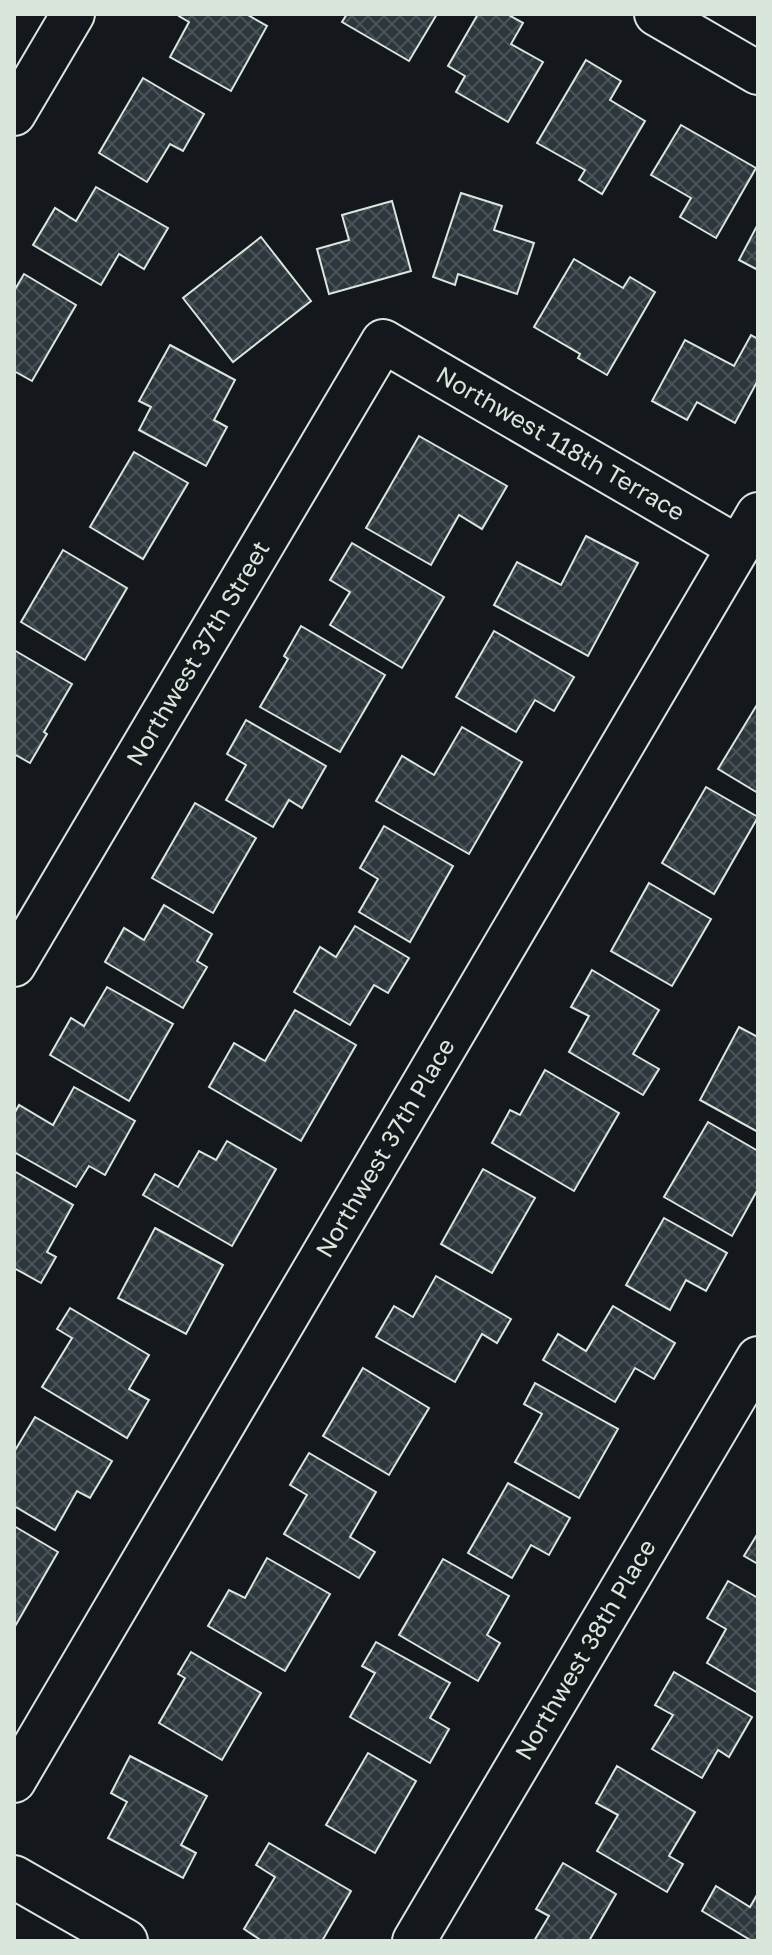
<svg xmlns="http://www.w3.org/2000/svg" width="772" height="1955" font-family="'Golos Text',sans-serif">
<defs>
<pattern id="building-cross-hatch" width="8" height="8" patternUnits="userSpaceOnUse" patternTransform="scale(2)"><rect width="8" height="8" fill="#2c363c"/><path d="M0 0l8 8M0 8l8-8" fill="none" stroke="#4a5358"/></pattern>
</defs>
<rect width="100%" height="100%" fill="#14181c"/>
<g fill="url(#building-cross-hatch)" stroke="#d8e6dc" stroke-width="2">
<path d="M180,14H246L267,26L231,91L170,57L189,22L179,16Z"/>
<path d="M347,14H437L409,61L342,22Z"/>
<path d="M478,14H507L523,23L511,44L543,62L508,122L456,92L465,76L448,66Z"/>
<path d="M586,60L621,81L610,100L645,121L602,194L579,180L585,170L537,143Z"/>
<path d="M143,78L204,114L183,151L170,144L147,182L99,153Z"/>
<path d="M681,125L756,168L716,238L680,217L691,198L651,175Z"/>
<path d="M96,187L168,228L144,269L119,254L101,285L33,245L55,208L76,221Z"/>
<path d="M461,193L502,206L494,230L534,243L517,294L458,274L455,285L433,277Z"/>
<path d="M392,201L411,271L329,294L317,249L349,240L342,215Z"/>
<path d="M758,224V270L739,260Z"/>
<path d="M261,237L311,301L233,362L183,298Z"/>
<path d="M574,259L623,288L630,277L655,292L607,375L578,358L580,354L534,327Z"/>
<path d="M24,274L76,305L32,381L14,371V291Z"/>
<path d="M751,335L758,339V380L735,423L697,402L687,420L652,401L685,340L734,366Z"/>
<path d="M170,345L235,380L214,420L227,427L206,466L139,430L151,407L139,401Z"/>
<path d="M419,436L507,486L482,529L459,515L431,565L366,528Z"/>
<path d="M134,452L188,483L143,559L90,527Z"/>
<path d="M586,536L638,563L588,656L494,605L517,562L561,585Z"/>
<path d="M352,543L444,597L402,668L330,625L350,592L330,580Z"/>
<path d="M63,550L127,588L85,660L21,622Z"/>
<path d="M301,626L385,675L340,752L260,707L288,659L284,656Z"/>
<path d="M494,631L574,677L554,711L535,700L516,732L456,697Z"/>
<path d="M14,650L72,684L44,732L47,734L30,763L14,754Z"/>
<path d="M758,703V793L718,769Z"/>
<path d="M246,720L326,766L302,808L289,800L273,827L226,800L246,765L227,754Z"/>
<path d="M462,727L522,762L469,854L376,801L402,756L434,775Z"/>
<path d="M706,787L758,817L714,894L662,863Z"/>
<path d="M195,803L256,838L213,913L152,878Z"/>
<path d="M384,826L453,866L410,942L359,912L378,879L360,868Z"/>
<path d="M649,883L711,919L672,986L611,951Z"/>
<path d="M164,905L212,934L197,961L207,967L183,1008L105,962L124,928L144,940Z"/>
<path d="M355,926L409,958L388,993L374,985L350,1025L294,992L320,947L336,957Z"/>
<path d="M592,970L659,1010L633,1054L659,1069L643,1095L569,1052L589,1016L571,1007Z"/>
<path d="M107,987L173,1024L129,1101L50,1055L71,1018L84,1026Z"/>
<path d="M295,1010L356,1045L301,1141L209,1087L234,1043L265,1061Z"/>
<path d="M739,1027L758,1037V1132L700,1100Z"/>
<path d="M545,1070L619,1113L574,1191L492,1143L510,1110L520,1115Z"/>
<path d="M74,1087L135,1121L105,1175L89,1166L76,1187L14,1152V1114L19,1105L53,1125Z"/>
<path d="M708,1122L758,1151V1189L732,1236L664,1197Z"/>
<path d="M227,1141L276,1169L232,1246L143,1195L155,1174L178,1187L199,1151L216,1160Z"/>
<path d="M483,1169L535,1198L492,1273L441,1244Z"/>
<path d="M14,1171L73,1205L47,1252L56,1257L41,1283L14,1268Z"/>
<path d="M664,1218L727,1253L706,1291L686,1280L670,1310L626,1285Z"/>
<path d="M155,1228L223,1265L186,1334L118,1298Z"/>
<path d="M436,1276L511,1319L497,1343L482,1334L455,1382L376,1337L394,1306L413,1317Z"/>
<path d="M613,1306L675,1343L654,1379L635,1368L615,1402L543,1360L558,1334L586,1351Z"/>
<path d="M70,1308L149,1355L129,1389L149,1400L127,1438L42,1387L72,1338L57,1329Z"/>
<path d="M363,1368L429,1408L389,1475L323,1436Z"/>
<path d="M535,1383L618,1429L579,1498L515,1462L542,1414L524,1404Z"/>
<path d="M35,1417L112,1461L90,1498L77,1491L55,1530L14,1506V1452Z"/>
<path d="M309,1453L376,1492L350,1537L375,1552L359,1578L284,1534L307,1495L290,1485Z"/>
<path d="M508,1483L570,1518L549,1555L531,1545L512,1578L468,1553Z"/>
<path d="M14,1526L58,1552L14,1628Z"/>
<path d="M758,1533V1564L744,1556Z"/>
<path d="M267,1558L330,1594L285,1671L208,1626L229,1590L245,1598Z"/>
<path d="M443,1559L509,1596L487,1635L500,1643L478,1681L399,1635Z"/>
<path d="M728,1581L758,1598V1693L707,1663L726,1629L707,1618Z"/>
<path d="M376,1642L450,1683L430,1718L449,1729L430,1763L350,1717L375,1673L362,1666Z"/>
<path d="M191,1652L261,1693L222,1760L159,1723L185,1678L178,1674Z"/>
<path d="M674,1672L752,1717L729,1757L718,1750L702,1778L652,1749L673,1715L655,1705Z"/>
<path d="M368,1753L416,1781L375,1853L326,1825Z"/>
<path d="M130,1756L207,1796L181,1845L196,1853L183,1878L108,1838L127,1802L111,1793Z"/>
<path d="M617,1766L695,1812L669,1856L683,1864L667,1892L597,1851L618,1815L596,1803Z"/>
<path d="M269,1843L351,1891L322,1941H262L244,1929L275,1877L256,1865Z"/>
<path d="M563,1863L616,1894L589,1941H534L549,1916L536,1909Z"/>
<path d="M716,1886L750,1907L758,1893V1941H752L702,1911Z"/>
</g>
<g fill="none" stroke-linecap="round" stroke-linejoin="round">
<defs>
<g id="minor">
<path d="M656,14L758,73"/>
<path d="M14,114L73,14"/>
<path id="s1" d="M14,965L383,341L738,547"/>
<path id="s2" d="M14,1781L758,514"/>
<path d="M14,1877L126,1941"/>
<path id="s3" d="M414,1941L758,1358"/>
</g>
</defs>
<use href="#minor" stroke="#d8e6dc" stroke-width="46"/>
<use href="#minor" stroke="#14181c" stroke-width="42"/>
</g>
<g text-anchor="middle" stroke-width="6" stroke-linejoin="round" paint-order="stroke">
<g font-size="24" fill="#d8e6dc" stroke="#14181c">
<text dy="8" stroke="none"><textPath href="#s1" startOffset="930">Northwest 118th Terrace</textPath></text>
<text dy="8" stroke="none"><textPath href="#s1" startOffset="362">Northwest 37th Street</textPath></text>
<text dy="8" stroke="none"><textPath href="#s2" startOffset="734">Northwest 37th Place</textPath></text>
<text dy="8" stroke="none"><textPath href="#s3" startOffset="338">Northwest 38th Place</textPath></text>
</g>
</g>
<rect width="772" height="1955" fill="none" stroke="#d8e6dc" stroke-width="32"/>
</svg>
